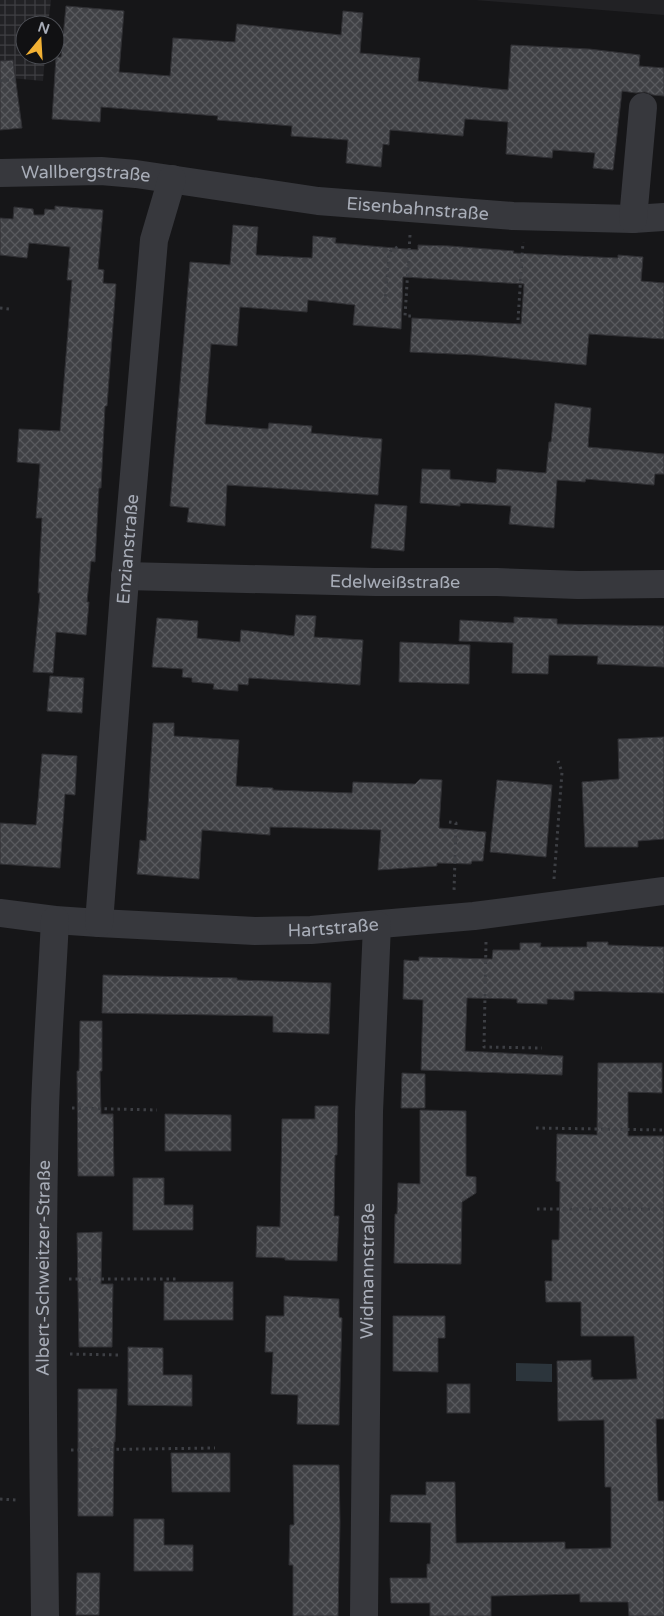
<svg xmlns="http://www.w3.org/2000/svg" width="664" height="1616" font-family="'Varela Round',sans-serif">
<defs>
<pattern id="industrial-grid" width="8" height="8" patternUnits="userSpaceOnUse" patternTransform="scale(1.25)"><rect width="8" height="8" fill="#222225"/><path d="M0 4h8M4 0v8" fill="none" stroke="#3f3f43"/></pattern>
<pattern id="building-cross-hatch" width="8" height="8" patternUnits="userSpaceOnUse" patternTransform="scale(1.25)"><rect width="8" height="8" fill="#404145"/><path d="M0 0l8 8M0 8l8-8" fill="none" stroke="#595a5e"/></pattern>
</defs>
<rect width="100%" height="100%" fill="#161618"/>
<path fill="#222225" d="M475,0H664V15Z"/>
<path fill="url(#industrial-grid)" d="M0,0H51L48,25H25V55H45L43,81L0,77Z"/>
<path fill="#2c353c" d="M516,1363L552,1364V1382L516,1381Z"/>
<g fill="url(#building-cross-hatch)" stroke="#303034">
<path d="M66,6L124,11L119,72L170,76L173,38L235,42L237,24L341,35L343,11L363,13L360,53L420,58L418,81L508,90L511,45L589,49L640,55L639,66L664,68V96L653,95L645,92L636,93L622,91L613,170L593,168L595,153L553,150L552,158L506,154L508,122L465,119L463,136L390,130L389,145L383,144L381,167L346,163L348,140L291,136L292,126L217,120L218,116L101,107L100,122L52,119L56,57H61Z"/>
<path d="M13,60L22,128L0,130V61Z"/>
<path d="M55,206L103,210L98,269L104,270L103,283L116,284L107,406H105L101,488H99L95,562L91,561L87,602H89L86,635L56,632L53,673L33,672L40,593H38L42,518H36L40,464L17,462L19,429L60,431L72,280H67L70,247L29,243L27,258L0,255V218L13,219L14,207L33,209L34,215H44L45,209L55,210Z"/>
<path d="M233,225L258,227L256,255L312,258L313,236L336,238L335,243L418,250V245L450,246L514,251L513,253L618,258V255L643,257L641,281L664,283V339L589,334L586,365L476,355L410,352L412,318L521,324L524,284L403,277L401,329L353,325L355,305L308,300L307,312L240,307L237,346L211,344L205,424L268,429L269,423L312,426L311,433L382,439L378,495L227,485L225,526L187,522L189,508L170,506L190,262L230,265Z"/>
<path d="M555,403L591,408L588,447L664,454V474H655L654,485L586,479L585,482L557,480L554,528L509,524L511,506L460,503V506L420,503L422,469L450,470V479L496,483L497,469L546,473L549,442H551Z"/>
<path d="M375,504L407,506L404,551L371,548Z"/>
<path d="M296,615L316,616L314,637L363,640L360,685L249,678L248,685L238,684V691L213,689L214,684L192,682V678L182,677L183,669L152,667L157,618L198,621L197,638L240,642L241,630L294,636Z"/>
<path d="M514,617L557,619V624L664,626V667L597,664L598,656L549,655L548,674L512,673L513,643L459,641L460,620L514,623Z"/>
<path d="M400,642L470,645L469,684L399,682Z"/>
<path d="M50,676L84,678L82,713L47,711Z"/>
<path d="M153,723H174V736L239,740L236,786L273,788V790L352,793L353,782L415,784L420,779L442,780L439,828L486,832L483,861H472L471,864L437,863V866L378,870L381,830L270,827V835L202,830L199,879L137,874L140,840L146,841Z"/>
<path d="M664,737V839L638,841V847H585L582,782L619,779L618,739Z"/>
<path d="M42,754L77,756L75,795L65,794L60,868L0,864V823L36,825Z"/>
<path d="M497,780L552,785L546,857L490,852Z"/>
<path d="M587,942H608V945L664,947V993L574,991V1000L547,999V1004L517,1003V999L467,998L465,1051L563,1056L562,1075L421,1070L423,1000L403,999L404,960L419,961V957L492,959L493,950H520V943H541L540,947H587Z"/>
<path d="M103,975L237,978V980L331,983L329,1034L273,1032V1016L102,1013Z"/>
<path d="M80,1021H102V1071H100L101,1114H113L114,1176H78L77,1071H79Z"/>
<path d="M598,1063H662V1093L628,1092V1136H664V1419H656L658,1501H664V1616H629L628,1602H580V1594L491,1596V1616H430V1603H391L390,1578H427V1564H430L431,1523L390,1522L391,1495H426V1482H455L456,1543L565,1542V1549L611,1548V1487H605L604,1420L558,1421L557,1361L591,1360V1377H593V1380L637,1379L634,1336H581V1302H546L545,1281H552V1240H559L560,1182L556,1181L557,1134L597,1135Z"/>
<path d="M402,1073L425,1074V1108H401Z"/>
<path d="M315,1106H338L337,1155H335L334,1216H339L337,1261L285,1260V1258L256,1257L257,1226L280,1227L282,1119H315Z"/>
<path d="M420,1110L466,1111V1176L476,1177V1193L462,1202L461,1264L394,1263L395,1214H397L398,1183L420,1184Z"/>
<path d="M165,1114L231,1115V1151H165Z"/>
<path d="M133,1178H164V1205H193V1230H133Z"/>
<path d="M102,1232L101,1284H113L112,1347H79L77,1233Z"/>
<rect x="164" y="1282" width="69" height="38"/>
<path d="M284,1296L339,1299V1317L342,1318L339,1425L297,1424L298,1395L271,1394L273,1352H265L266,1316H284Z"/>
<path d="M393,1316H445V1338H438V1372L393,1371Z"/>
<path d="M128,1347L163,1348V1375H192V1406L128,1405Z"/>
<rect x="447" y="1384" width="23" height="29"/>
<path d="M78,1389H117L115,1442H114L113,1516H78Z"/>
<path d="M171,1453H230V1492H172Z"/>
<path d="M293,1465H339L340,1523L338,1616H293V1565H289L290,1525H294Z"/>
<path d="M134,1519H164V1545H193V1571H134Z"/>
<path d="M77,1573H100L99,1615H76Z"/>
</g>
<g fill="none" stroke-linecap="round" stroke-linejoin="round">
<g stroke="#3d3f44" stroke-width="3" stroke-dasharray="2.5 4" stroke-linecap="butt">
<path d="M0,81L19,79"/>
<path d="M410,235L405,316H411"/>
<path d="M385,303L389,252L399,246"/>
<path d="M0,308L9,309"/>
<path d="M518,320L523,242"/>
<path d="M449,822L456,823L454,892"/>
<path d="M554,879L562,772L558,761"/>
<path d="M486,942L484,1047L542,1048"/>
<path d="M72,1108L157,1110"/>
<path d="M536,1128L664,1130"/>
<path d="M537,1209H664"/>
<path d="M69,1279H179"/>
<path d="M70,1354L119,1355"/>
<path d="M71,1450L215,1448"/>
<path d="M0,1499L16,1500"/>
</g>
<g stroke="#37383d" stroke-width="28">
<path id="s1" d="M0,173L101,171L136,174L318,201L513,216L633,219L664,217"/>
<path d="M633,219L643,107"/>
<path id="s2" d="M125,576L375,582H497L578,585L664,584"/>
<path id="s3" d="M0,913L55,920L99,923L255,931L311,930L474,916L664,891"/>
<path id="s4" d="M99,923L124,592L154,240L172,179"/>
<path id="s5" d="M45,1616C43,1447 41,1278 45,1109C47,1046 52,983 55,920"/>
<path id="s6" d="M364,1616L369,1112L377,925"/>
</g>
</g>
<g text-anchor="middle" stroke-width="5" stroke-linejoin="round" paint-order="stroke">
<g font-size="18" fill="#a8adb8" stroke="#111113">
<text dy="6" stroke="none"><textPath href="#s1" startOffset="86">Wallbergstraße</textPath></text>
<text dy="6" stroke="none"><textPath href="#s1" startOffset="420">Eisenbahnstraße</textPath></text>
<text dy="6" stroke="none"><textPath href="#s4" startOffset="375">Enzianstraße</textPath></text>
<text dy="6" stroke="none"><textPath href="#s2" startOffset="270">Edelweißstraße</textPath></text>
<text dy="6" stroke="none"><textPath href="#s3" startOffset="334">Hartstraße</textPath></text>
<text dy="6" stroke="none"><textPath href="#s5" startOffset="348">Albert-Schweitzer-Straße</textPath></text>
<text dy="6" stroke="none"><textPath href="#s6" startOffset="345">Widmannstraße</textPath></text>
</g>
</g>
<g transform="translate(40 40) rotate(18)"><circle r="24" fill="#111113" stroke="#4d4f55"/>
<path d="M0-4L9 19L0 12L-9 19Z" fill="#f2b134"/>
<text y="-8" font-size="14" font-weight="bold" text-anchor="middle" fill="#a8adb8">N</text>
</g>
</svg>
